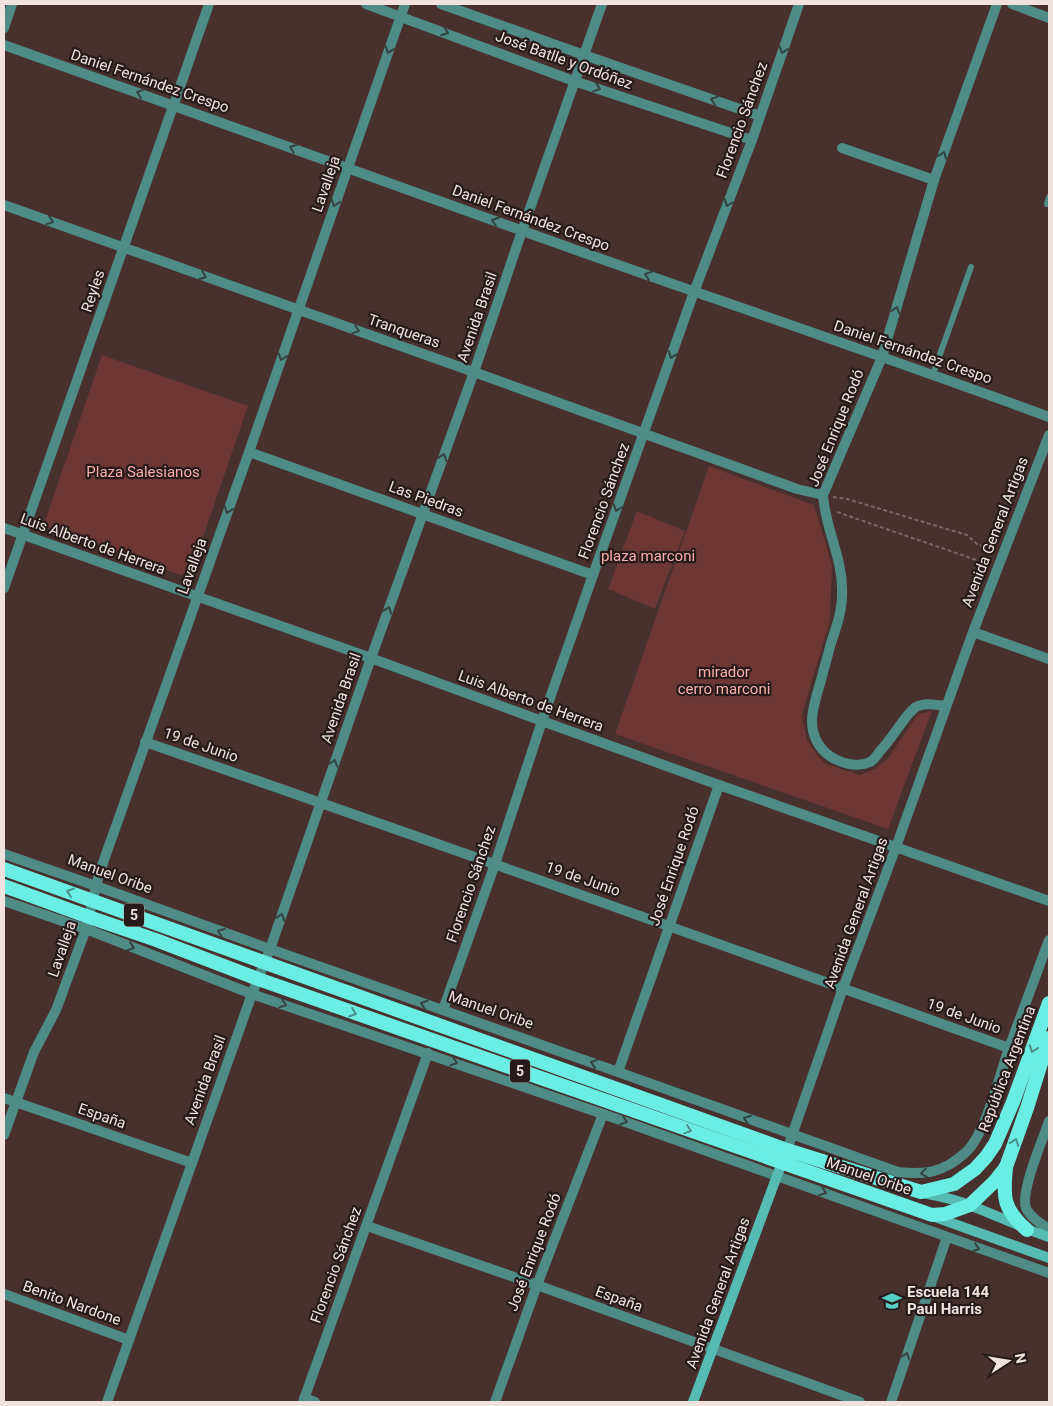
<svg xmlns="http://www.w3.org/2000/svg" width="1053" height="1406" font-family="Roboto,sans-serif">
<rect width="100%" height="100%" fill="#47302e"/>
<g fill="#6d3734">
<path d="M102,355L248,406L189,578L43,527Z"/>
<path d="M709,466L814,505L832,565L830,620L802,715L807,740L817,755L826,764L860,775L875,769L888,758L918,714L932,711L888,829L615,734Z"/>
<path d="M637,511L685,531L655,609L608,589Z"/>
</g>
<g fill="none" stroke-linecap="round" stroke-linejoin="round">
<g stroke="#7b6765" stroke-width="2" stroke-dasharray="4 2.5" stroke-linecap="butt">
<path d="M833,497L847,499L967,535L977,544L993,551"/>
<path d="M837,512L988,564"/>
</g>
<g stroke="#4f8c86" stroke-width="6">
<path d="M1047,204L1049,197"/>
<path d="M933,374L971,267"/>
</g>
<g stroke="#4f8c86" stroke-width="10">
<path d="M366,4L574,81L752,140"/>
<path d="M441,4L584,55L760,116"/>
<path d="M1012,4L1049,18"/>
<path d="M4,28L12,4"/>
<path d="M4,45C195,112 385,182 576,250C734,306 892,359 1049,417"/>
<path d="M842,148L934,180"/>
<path d="M4,205L474,372L797,489L823,495"/>
<path d="M249,452L593,575"/>
<path d="M4,528L357,653L542,721L719,785L1049,901"/>
<path d="M4,588L209,4"/>
<path d="M973,632L1049,659"/>
<path d="M946,706C936,705 925,702 916,707C905,714 891,741 880,751C877,755 874,760 870,762C859,767 846,764 837,760C821,753 812,738 812,721C812,710 816,697 819,687C823,673 827,658 831,643C836,628 842,612 842,595C844,560 825,529 823,495L882,357L934,180L997,4"/>
<path d="M145,742C434,841 722,945 1009,1048"/>
<path d="M4,854L96,886L270,949L618,1072L898,1172C925,1175 943,1173 965,1153C985,1136 1000,1074 1009,1048C1022,1012 1036,976 1049,940"/>
<path d="M4,901L86,929L252,994L603,1114L1049,1273"/>
<path d="M443,1010L495,864L542,721L593,575L694,292L752,140L799,4"/>
<path d="M618,1072L719,785"/>
<path d="M4,1098L192,1163"/>
<path d="M1049,1121C1043,1139 1020,1192 1026,1208C1030,1217 1041,1224 1049,1229"/>
<path d="M4,1135L34,1052L56,1010L86,929L99,874L249,452L405,4"/>
<path d="M787,1150L843,988L896,847L973,632L1049,435"/>
<path d="M367,1226L537,1285L860,1402"/>
<path d="M4,1294L129,1340"/>
<path d="M304,1398L315,1402"/>
<path d="M107,1402L192,1163L252,994L270,949L371,658L474,372L522,231L602,4"/>
<path d="M303,1402L428,1053"/>
<path d="M495,1402L537,1285L603,1114"/>
<path d="M891,1402L947,1237"/>
</g>
<g stroke="#55bbb3" stroke-width="10">
<path d="M923,1193C939,1196 954,1199 969,1205C996,1215 1022,1228 1049,1237"/>
<path d="M935,1217L1049,1258"/>
<path d="M693,1402L784,1157"/>
</g>
<g stroke="#6aeee3" stroke-width="14">
<path d="M4,869L787,1150L921,1192L954,1184L975,1169L986,1157L995,1144L1013,1102L1049,1003"/>
<path d="M4,886L89,917L156,940L258,979L932,1215L945,1214L970,1205L994,1182L1006,1167L1027,1108L1049,1038"/>
<path d="M1006,1167C1003,1198 1003,1209 1027,1230"/>
</g>
</g>
<defs><path id="oneway-chevron" d="M-2-3.5L2.5 0L-2 3.5" fill="none" stroke-width="1.6" stroke-linecap="round" stroke-linejoin="round" transform="scale(1.25)"/></defs>
<g stroke="#344340">
<use href="#oneway-chevron" transform="translate(445 32) rotate(20)"/>
<use href="#oneway-chevron" transform="translate(389 50) rotate(109)"/>
<use href="#oneway-chevron" transform="translate(783 50) rotate(109)"/>
<use href="#oneway-chevron" transform="translate(597 88) rotate(19)"/>
<use href="#oneway-chevron" transform="translate(140 93) rotate(-161)"/>
<use href="#oneway-chevron" transform="translate(714 100) rotate(-161)"/>
<use href="#oneway-chevron" transform="translate(293 148) rotate(-160)"/>
<use href="#oneway-chevron" transform="translate(943 155) rotate(-70)"/>
<use href="#oneway-chevron" transform="translate(335 203) rotate(109)"/>
<use href="#oneway-chevron" transform="translate(728 203) rotate(111)"/>
<use href="#oneway-chevron" transform="translate(50 221) rotate(19)"/>
<use href="#oneway-chevron" transform="translate(495 221) rotate(-160)"/>
<use href="#oneway-chevron" transform="translate(648 275) rotate(-160)"/>
<use href="#oneway-chevron" transform="translate(203 276) rotate(20)"/>
<use href="#oneway-chevron" transform="translate(896 310) rotate(-74)"/>
<use href="#oneway-chevron" transform="translate(356 330) rotate(19)"/>
<use href="#oneway-chevron" transform="translate(672 355) rotate(110)"/>
<use href="#oneway-chevron" transform="translate(282 357) rotate(109)"/>
<use href="#oneway-chevron" transform="translate(443 457) rotate(-70)"/>
<use href="#oneway-chevron" transform="translate(617 508) rotate(110)"/>
<use href="#oneway-chevron" transform="translate(228 510) rotate(110)"/>
<use href="#oneway-chevron" transform="translate(388 610) rotate(-70)"/>
<use href="#oneway-chevron" transform="translate(334 763) rotate(-71)"/>
<use href="#oneway-chevron" transform="translate(281 917) rotate(-71)"/>
<use href="#oneway-chevron" transform="translate(221 932) rotate(-160)"/>
<use href="#oneway-chevron" transform="translate(131 947) rotate(21)"/>
<use href="#oneway-chevron" transform="translate(283 1004) rotate(19)"/>
<use href="#oneway-chevron" transform="translate(424 1004) rotate(-161)"/>
<use href="#oneway-chevron" transform="translate(454 1062) rotate(19)"/>
<use href="#oneway-chevron" transform="translate(594 1063) rotate(-161)"/>
<use href="#oneway-chevron" transform="translate(747 1119) rotate(-160)"/>
<use href="#oneway-chevron" transform="translate(624 1121) rotate(19)"/>
<use href="#oneway-chevron" transform="translate(924 1173) rotate(173)"/>
<use href="#oneway-chevron" transform="translate(823 1192) rotate(20)"/>
<use href="#oneway-chevron" transform="translate(976 1248) rotate(19)"/>
<use href="#oneway-chevron" transform="translate(906 1356) rotate(-71)"/>
</g>
<g stroke="#4b8f89">
<use href="#oneway-chevron" transform="translate(70 892) rotate(-161)"/>
<use href="#oneway-chevron" transform="translate(353 1013) rotate(19)"/>
<use href="#oneway-chevron" transform="translate(1033 1049) rotate(110)"/>
<use href="#oneway-chevron" transform="translate(688 1130) rotate(19)"/>
<use href="#oneway-chevron" transform="translate(1015 1142) rotate(-70)"/>
</g>
<defs>
<symbol id="school-bare" viewBox="-9 -9 18 18"><path d="M0-5L7-2L0 1L-7-2ZM-4 1L0 2.5L4 1V4Q0 6-4 4Z" fill="#56cec4" stroke="#261b1a" stroke-width="2.5" paint-order="stroke"/></symbol>
</defs>
<g fill-rule="evenodd">
<use href="#school-bare" x="878" y="1287" width="28" height="28"/>
</g>
<g text-anchor="middle" stroke-width="4.5" stroke-linejoin="round" paint-order="stroke">
<g fill="#261b1a" stroke="#b4a6a5" stroke-width="1">
<rect x="124" y="903.5" width="20" height="23" rx="4"/>
<rect x="510" y="1059.5" width="20" height="23" rx="4"/>
</g>
<g font-size="14" font-weight="bold" fill="#f1e2e0">
<text x="134" y="920">5</text>
<text x="520" y="1076">5</text>
</g>
<g font-size="15" fill="#f1e2e0" stroke="#261b1a">
<text transform="translate(564 60) rotate(20)" y="5">José Batlle y Ordóñez</text>
<text transform="translate(150 81) rotate(19)" y="5">Daniel Fernández Crespo</text>
<text transform="translate(742 120) rotate(-70)" y="5">Florencio Sánchez</text>
<text transform="translate(326 184) rotate(-71)" y="5">Lavalleja</text>
<text transform="translate(531 218) rotate(20)" y="5">Daniel Fernández Crespo</text>
<text transform="translate(93 291) rotate(-71)" y="5">Reyles</text>
<text transform="translate(477 317) rotate(-71)" y="5">Avenida Brasil</text>
<text transform="translate(404 331) rotate(19)" y="5">Tranqueras</text>
<text transform="translate(913 352) rotate(19)" y="5">Daniel Fernández Crespo</text>
<text transform="translate(836 428) rotate(-68)" y="5">José Enrique Rodó</text>
<text transform="translate(426 499) rotate(20)" y="5">Las Piedras</text>
<text transform="translate(604 501) rotate(-70)" y="5">Florencio Sánchez</text>
<text transform="translate(995 532) rotate(-69)" y="5">Avenida General Artigas</text>
<text transform="translate(93 544) rotate(20)" y="5">Luis Alberto de Herrera</text>
<text transform="translate(192 566) rotate(-70)" y="5">Lavalleja</text>
<text transform="translate(341 698) rotate(-71)" y="5">Avenida Brasil</text>
<text transform="translate(531 701) rotate(20)" y="5">Luis Alberto de Herrera</text>
<text transform="translate(201 745) rotate(19)" y="5">19 de Junio</text>
<text transform="translate(674 866) rotate(-71)" y="5">José Enrique Rodó</text>
<text transform="translate(110 874) rotate(20)" y="5">Manuel Oribe</text>
<text transform="translate(583 879) rotate(19)" y="5">19 de Junio</text>
<text transform="translate(471 884) rotate(-71)" y="5">Florencio Sánchez</text>
<text transform="translate(856 913) rotate(-70)" y="5">Avenida General Artigas</text>
<text transform="translate(62 949) rotate(-71)" y="5">Lavalleja</text>
<text transform="translate(491 1010) rotate(19)" y="5">Manuel Oribe</text>
<text transform="translate(964 1016) rotate(20)" y="5">19 de Junio</text>
<text transform="translate(1007 1069) rotate(-69)" y="5">República Argentina</text>
<text transform="translate(205 1080) rotate(-70)" y="5">Avenida Brasil</text>
<text transform="translate(102 1116) rotate(19)" y="5">España</text>
<text transform="translate(869 1176) rotate(19)" y="5">Manuel Oribe</text>
<text transform="translate(534 1252) rotate(-69)" y="5">José Enrique Rodó</text>
<text transform="translate(336 1265) rotate(-70)" y="5">Florencio Sánchez</text>
<text transform="translate(718 1293) rotate(-70)" y="5">Avenida General Artigas</text>
<text transform="translate(619 1299) rotate(20)" y="5">España</text>
<text transform="translate(72 1303) rotate(20)" y="5">Benito Nardone</text>
</g>
<g font-size="15" fill="#faafa9" stroke="#261b1a">
<text x="143" y="477">Plaza Salesianos</text>
<text x="648" y="561">plaza marconi</text>
<text x="724" y="677">mirador<tspan x="724" dy="17">cerro marconi</tspan></text>
</g>
<g font-size="15" font-weight="bold" fill="#f1e2e0" stroke="#261b1a" text-anchor="start">
<text x="907" y="1297">Escuela 144<tspan x="907" dy="17">Paul Harris</tspan></text>
</g>
</g>
<rect width="1053" height="1406" fill="none" stroke="#f1e2e0" stroke-width="10"/>
<g transform="translate(1008 1361) rotate(78)" stroke="#261b1a" stroke-width="4" paint-order="stroke">
<path d="M0-4L9 19L0 12L-9 19Z" fill="#f1e2e0"/>
<text y="-8" font-size="14" font-weight="bold" text-anchor="middle" fill="#f1e2e0">N</text>
</g>
</svg>
